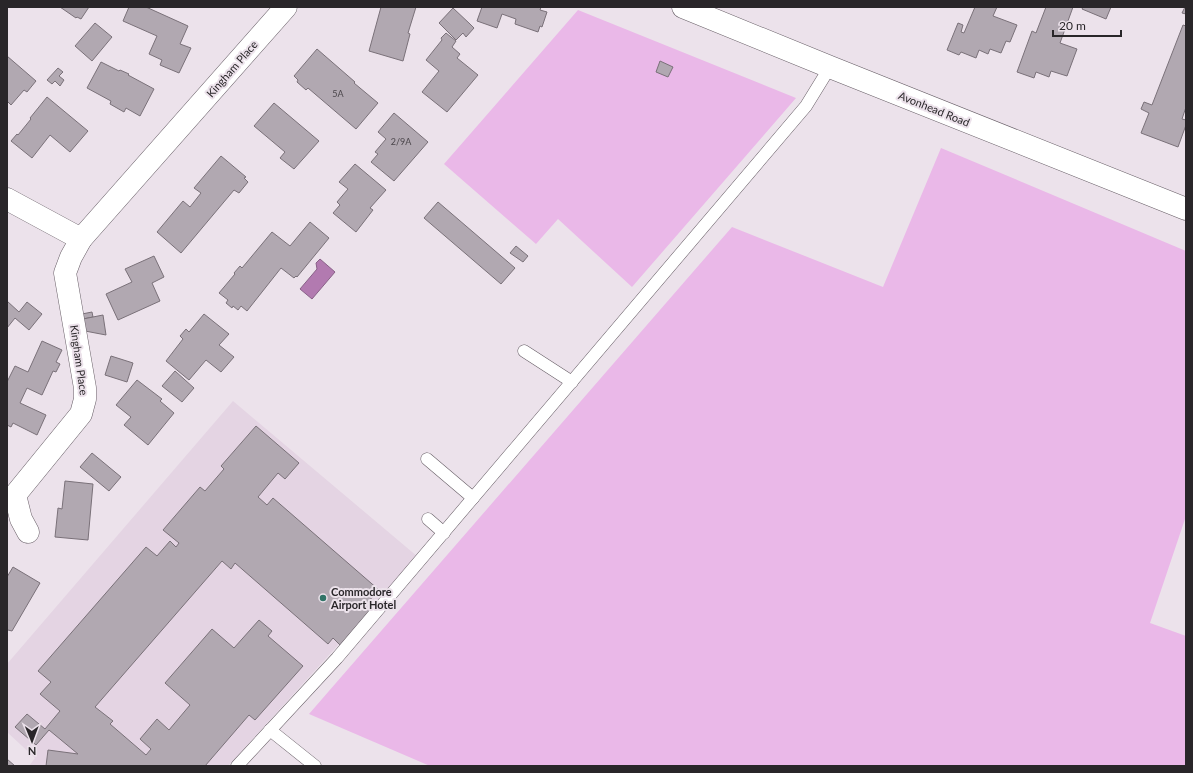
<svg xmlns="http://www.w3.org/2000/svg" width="1193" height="773" font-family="Lato,sans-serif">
<rect width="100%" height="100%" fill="#ece2eb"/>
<path fill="#e4d4e3" d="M233,401L418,557L228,766H29L35,758L7,732V664Z"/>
<g fill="#eab8e8">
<path d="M578,10L796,98L632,287L558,219L536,244L444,164Z"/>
<path d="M941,148L1186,251V516L1150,623L1186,636V766H430L309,714L732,227L883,287Z"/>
</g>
<path fill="#b27ab0" stroke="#896188" d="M320,259L335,272L312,299L300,289L317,269L316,263Z"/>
<g fill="#b1a8b1" stroke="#7a7179">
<path d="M60,7H89L81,19L77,17L76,18Z"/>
<path d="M129,7H146L188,26L180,44L191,48L179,73L160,65L162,60L149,54L157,36L123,21Z"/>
<path d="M381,7H416L408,33L410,34L403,61L369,51Z"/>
<path d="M482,7H541L540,10L547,12L542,27L540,26L538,32L515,24L516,19L502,14L497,28L477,21Z"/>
<path d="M975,7H997L993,16L1017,25L1010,42L1006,41L1001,53L990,49L988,54L979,50L976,58L961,52L959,55L947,50L958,23L963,25L961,32L964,33Z"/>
<path d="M1046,7H1073L1060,43L1077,49L1067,76L1051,71L1049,77L1036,72L1034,78L1017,72L1032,31L1036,33Z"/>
<path d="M1083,7H1111L1106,19L1082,9Z"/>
<path d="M1185,7H1186V14L1182,13Z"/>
<path d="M453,8L470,24L474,28L466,37L463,33L456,40L439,23Z"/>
<path d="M95,23L112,37L92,61L75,46Z"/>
<path d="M1183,25L1186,26V107L1182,119L1186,120V125L1178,147L1141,133L1149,113L1141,109L1144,102L1152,105Z"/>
<path d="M446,33L456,41L452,47L460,54L457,58L478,75L447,112L422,92L439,71L426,60L442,40L441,38Z"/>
<path d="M317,49L355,82L354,83L378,103L356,129L308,88L306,90L297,82L298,80L294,76Z"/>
<path d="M7,56L36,81L27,92L24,90L11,105L7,101Z"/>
<path d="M660,61L673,67L668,77L656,72Z"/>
<path d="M101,62L119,71L120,70L129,74L128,75L154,89L140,116L126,108L124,112L110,104L111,101L87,88Z"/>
<path d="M58,68L63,72L59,76L64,80L60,86L55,81L52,84L47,80Z"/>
<path d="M47,97L88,131L70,152L50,135L32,158L11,141L17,134L18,135L31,119L30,118Z"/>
<path d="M274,103L319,141L294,169L280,158L285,152L254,126Z"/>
<path d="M394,113L428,142L394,181L371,162L378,154L375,152L386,139L378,132Z"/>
<path d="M221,156L246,177L244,178L248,182L239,193L234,190L181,253L157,232L183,201L190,207L201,193L194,188Z"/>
<path d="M355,164L386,190L370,208L373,210L356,232L333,213L340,205L337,202L348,189L339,182Z"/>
<path d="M438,202L515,268L501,284L424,218Z"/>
<path d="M310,222L329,238L297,277L296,276L294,278L281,268L247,311L241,306L238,310L233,306L232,308L226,303L228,300L219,293L235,274L234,273L240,266L242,268L272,232L290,246Z"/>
<path d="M516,246L528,256L523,262L510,253Z"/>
<path d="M154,256L164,277L152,283L160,301L118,320L106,294L132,282L125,269Z"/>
<path d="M7,301L19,312L27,302L42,314L29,330L15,318L7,328Z"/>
<path d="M92,312L93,317L83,319L82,314Z"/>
<path d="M204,314L229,334L219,345L234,357L221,372L206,360L189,380L166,361L183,339L180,336L186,329L189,332Z"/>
<path d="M103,315L106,335L85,331L83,319Z"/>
<path d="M42,341L62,350L56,362L60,364L56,372L53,371L42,395L27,388L20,403L46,415L37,435L13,423L11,427L7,425V382L15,366L28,372Z"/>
<path d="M111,356L133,363L127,382L105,375Z"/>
<path d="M175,371L194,388L182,402L162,386Z"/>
<path d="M137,380L162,399L160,401L174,413L148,445L124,425L131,417L116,405Z"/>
<path d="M256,426L299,463L285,479L278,473L258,497L267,505L273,498L379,590L365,605L370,610L340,645L333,638L328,644L235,563L231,569L222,561L95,707L113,721L110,724L146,755L151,749L140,739L157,719L169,730L190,705L165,683L212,629L234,648L259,620L272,631L268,636L303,666L255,720L249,715L205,766H46L48,750L78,754L49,730L36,745L15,727L27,714L45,729L60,711L40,694L51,682L38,671L146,547L157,556L170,541L176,547L179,543L163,530L200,487L205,491L224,469L221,466Z"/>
<path d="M92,453L121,477L109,491L80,467Z"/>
<path d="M65,481L93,484L88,540L55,537L58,508L62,509Z"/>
<path d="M13,567L40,583L12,631L8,630L7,631V577Z"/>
<path d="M7,759L15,766H7Z"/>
</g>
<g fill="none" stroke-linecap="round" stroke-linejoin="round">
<defs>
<g id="service">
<path d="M524,351L572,382"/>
<path d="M427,459L473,498"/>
<path d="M428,519L444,533"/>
<path d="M270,730L315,766"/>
<path d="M237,766L337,658L806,106L830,67"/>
</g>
<g id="minor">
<path d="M683,7L830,67L1186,209"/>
<path d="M7,199L81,239L286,7"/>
<path d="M28,532L21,519L15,495L81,414L85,399V388L65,273L71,257L81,239"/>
</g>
</defs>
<use href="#service" stroke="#675e66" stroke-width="13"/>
<use href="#minor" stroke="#675e66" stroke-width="23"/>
<use href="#service" stroke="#fff" stroke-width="12"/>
<use href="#minor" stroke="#fff" stroke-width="22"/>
</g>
<circle fill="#317467" stroke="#ece2eb" stroke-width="1.5" cx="323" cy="598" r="4"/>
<g text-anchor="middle" stroke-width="4" stroke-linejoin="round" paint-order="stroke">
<g font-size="9" fill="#4b464b">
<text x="338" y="97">5A</text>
<text x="401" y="145">2/9A</text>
</g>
<g font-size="11" fill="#292629" stroke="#ece2eb">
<text transform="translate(232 69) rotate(-49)" y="4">Kingham Place</text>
<text transform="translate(934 109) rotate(22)" y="4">Avonhead Road</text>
<text transform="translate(79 360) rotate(82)" y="4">Kingham Place</text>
</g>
<g font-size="11" font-weight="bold" fill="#292629" stroke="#ece2eb" text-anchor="start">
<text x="331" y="596">Commodore<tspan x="331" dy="13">Airport Hotel</tspan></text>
</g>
</g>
<rect width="1193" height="773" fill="none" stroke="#292629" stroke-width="16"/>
<g transform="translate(32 741) rotate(179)" stroke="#ece2eb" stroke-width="3" paint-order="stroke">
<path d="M0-3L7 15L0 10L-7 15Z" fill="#292629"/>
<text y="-6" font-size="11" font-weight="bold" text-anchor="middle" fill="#292629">N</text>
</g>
<path d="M1053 30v6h68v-6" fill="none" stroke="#292629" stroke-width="2"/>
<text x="1059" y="30" font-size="12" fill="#292629" stroke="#ece2eb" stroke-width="3" paint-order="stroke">20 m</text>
</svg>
